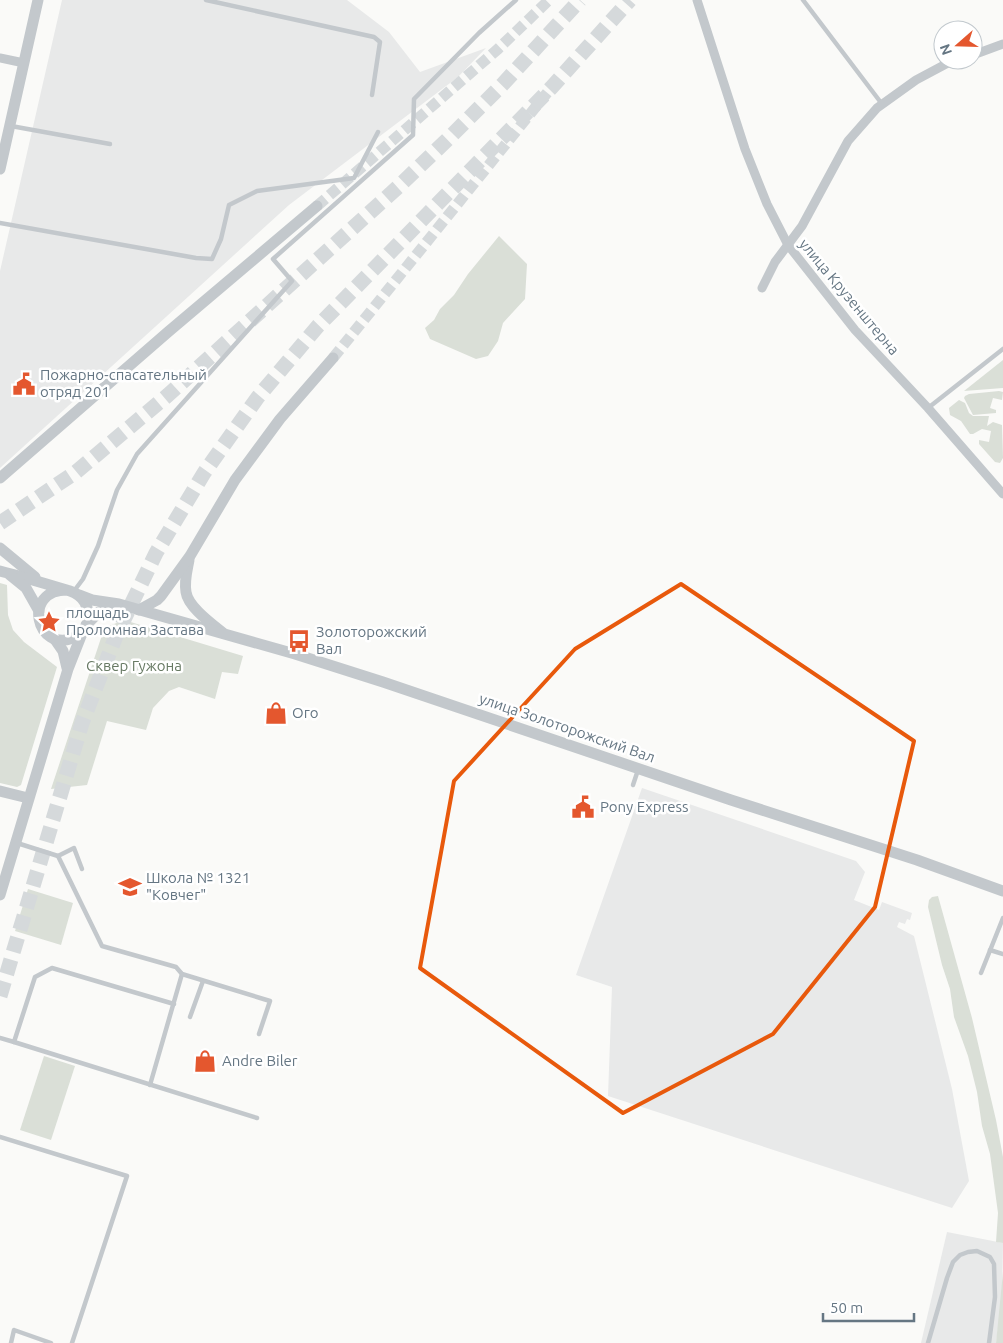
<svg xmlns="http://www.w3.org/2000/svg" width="1003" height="1343" font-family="Ubuntu,sans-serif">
<rect width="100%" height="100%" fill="#fafaf8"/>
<g fill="#e8e9e9">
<path d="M62,0H347L389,32L420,72L486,48L458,77L289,205L0,468V271Z"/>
<path d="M642,788L856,861L865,872L854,900L879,910L882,902L912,913L910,920L907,919L905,924L899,922L897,927L914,936L952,1089L969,1181L952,1208L608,1096L612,987L576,975Z"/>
<path d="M947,1232L1003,1243L1002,1298L996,1343H921Z"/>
</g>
<g fill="#dadfd7">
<path d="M499,236L527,264L525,299L503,323L498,341L488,356L476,359L430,339L425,328L434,320L440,309L454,295L468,274Z"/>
<path d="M1003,360V388L964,391Z"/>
<path d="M999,391L1003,392L1002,400L993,398L990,408L996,410V413L973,415L964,398L965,396L969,394Z"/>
<path d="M959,400L965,403L969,413L973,416H989L987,426L993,422L1002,425L1003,458L1000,463L995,462L979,444V440L989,442L991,431L982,429L973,434H970L961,421L950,415L949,408Z"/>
<path d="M0,583L7,585L8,615L13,630L24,642L57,667L21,785L17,787L0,783Z"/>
<path d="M124,620L243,656L238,674L222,672L215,699L179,687L169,691L153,708L146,730L107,721L87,785L51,789L102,635L109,626Z"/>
<path d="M28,889L73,903L61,945L15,931Z"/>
<path d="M938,896L972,1018L996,1120L1003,1157V1243L996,1242L998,1213L990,1154L982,1126L977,1092L968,1056L954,1017L950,989L942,965L928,907L929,900L932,897Z"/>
<path d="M44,1056L75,1066L51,1140L20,1130Z"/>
<path d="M1003,1272V1343H996Z"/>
</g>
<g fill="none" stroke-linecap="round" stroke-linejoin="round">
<g stroke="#d5d9db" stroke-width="11" stroke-dasharray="11 5.5" stroke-linecap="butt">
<path d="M317,206L498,49L549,0"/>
<path d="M333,358L551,88"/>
</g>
<g stroke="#d5d9db" stroke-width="15" stroke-dasharray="15 8" stroke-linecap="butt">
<path d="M0,523L76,472L168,395L398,187L450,137L502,85L580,0"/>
<path d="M0,996L82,723L116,636L156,553L204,473L258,397L318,326L551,88L630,0"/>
</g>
<g stroke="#c3c8cc" stroke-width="4.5">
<path d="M206,0L374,37L380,42L372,95"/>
<path d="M803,0L882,104"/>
<path d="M11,126L110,144"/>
<path d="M0,223L196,258L212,259L221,239L229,205L257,191L354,178L378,132"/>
<path d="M928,408L1003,349"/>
<path d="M74,591L83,579L98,546L117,490L137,454L292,281L273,259L413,135L414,99L479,33L516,0"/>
<path d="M633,785L638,770"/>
<path d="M17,843L58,856L102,946L176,967L182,974L150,1085"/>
<path d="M58,856L74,848L82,869"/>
<path d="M990,950L1003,954"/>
<path d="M981,973L1003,918"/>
<path d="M182,974L270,1001L259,1034"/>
<path d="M190,1017L203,981"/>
<path d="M0,1038L14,1042L35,977L52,968L174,1004"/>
<path d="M14,1042L257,1118"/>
<path d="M0,1137L127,1176L72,1343"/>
<path d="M11,1343L14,1330L51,1343"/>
<path d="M928,1343L947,1278L953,1262L960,1255L968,1252L977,1251L990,1257L994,1264L995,1297L989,1343"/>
</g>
<g stroke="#c3c8cc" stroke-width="9">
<path d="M697,0L745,149L767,204L788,245L855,330L928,408L1003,494"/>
<path d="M973,55L1003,44"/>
<path d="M0,58L24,63"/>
<path d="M762,288L775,262L802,226L848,141L877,108L916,80L946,64L958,60"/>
</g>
<g stroke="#c3c8cc" stroke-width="11">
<path d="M0,169L38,0"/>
<path d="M0,478L168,332L317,206"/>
<path d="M0,548L35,577"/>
<path d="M189,560C187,571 184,581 186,592C188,607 212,624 223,633"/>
<path d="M0,571C24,577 47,584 70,591C83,595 90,607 88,621C86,628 81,635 73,638C37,653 21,590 67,590"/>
<path d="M10,575L26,588L39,611"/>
<path d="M79,595L92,600L119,604L295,654L383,682L731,800L917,860L1003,891"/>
<path d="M139,610L157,600L161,596L190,556L235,480L280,419L333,358"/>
<path d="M86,625L99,612L117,605"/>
<path d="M54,638L63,651L67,668"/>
<path d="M0,791L28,798"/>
<path d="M0,895L68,669L83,631"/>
</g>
</g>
<path fill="none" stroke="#e8590c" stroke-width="4" stroke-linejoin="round" d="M681,584L914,741L875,907L773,1034L623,1113L420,968L454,781L575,649Z"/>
<defs>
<symbol id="civic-bare" viewBox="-9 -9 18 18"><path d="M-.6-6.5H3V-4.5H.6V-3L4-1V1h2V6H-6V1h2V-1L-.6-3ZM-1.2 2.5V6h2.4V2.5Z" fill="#e4572e" stroke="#fff" stroke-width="2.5" paint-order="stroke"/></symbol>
<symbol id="sight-bare" viewBox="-9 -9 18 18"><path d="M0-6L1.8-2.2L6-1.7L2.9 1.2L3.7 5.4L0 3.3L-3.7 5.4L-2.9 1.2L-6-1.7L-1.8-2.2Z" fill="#e4572e" stroke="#fff" stroke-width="2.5" paint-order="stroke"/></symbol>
<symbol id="bus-bare" viewBox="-9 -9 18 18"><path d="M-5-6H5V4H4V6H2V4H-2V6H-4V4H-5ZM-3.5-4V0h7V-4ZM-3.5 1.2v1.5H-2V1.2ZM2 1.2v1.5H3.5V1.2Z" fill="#e4572e" stroke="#fff" stroke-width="2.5" paint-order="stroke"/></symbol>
<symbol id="shop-bare" viewBox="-9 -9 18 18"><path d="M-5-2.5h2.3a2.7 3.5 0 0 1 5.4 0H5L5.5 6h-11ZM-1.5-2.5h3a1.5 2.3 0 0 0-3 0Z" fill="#e4572e" stroke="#fff" stroke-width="2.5" paint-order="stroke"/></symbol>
<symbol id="school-bare" viewBox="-9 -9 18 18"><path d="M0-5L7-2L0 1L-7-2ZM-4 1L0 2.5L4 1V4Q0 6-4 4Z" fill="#e4572e" stroke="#fff" stroke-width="2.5" paint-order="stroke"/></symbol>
</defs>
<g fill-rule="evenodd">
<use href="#civic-bare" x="8" y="368" width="32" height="32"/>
<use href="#sight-bare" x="33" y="606" width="32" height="32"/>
<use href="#bus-bare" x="283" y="625" width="32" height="32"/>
<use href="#shop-bare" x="260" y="697" width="32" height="32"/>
<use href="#civic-bare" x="567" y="791" width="32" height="32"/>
<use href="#school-bare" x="114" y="871" width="32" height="32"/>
<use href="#shop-bare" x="189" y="1045" width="32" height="32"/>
</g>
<g text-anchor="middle" stroke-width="5" stroke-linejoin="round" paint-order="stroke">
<g font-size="15" fill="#657683" stroke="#fff">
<text transform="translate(849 297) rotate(50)" y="5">улица Крузенштерна</text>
<text transform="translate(567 728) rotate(19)" y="5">улица Золоторожский Вал</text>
</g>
<g font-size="15" fill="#657683" stroke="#fff" text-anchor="start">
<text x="40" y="380">Пожарно-спасательный<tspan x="40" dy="17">отряд 201</tspan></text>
<text x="66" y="618">площадь<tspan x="66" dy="17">Проломная Застава</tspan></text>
<text x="316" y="637">Золоторожский<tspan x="316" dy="17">Вал</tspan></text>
<text x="292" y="718">Ого</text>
<text x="600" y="812">Pony Express</text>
<text x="146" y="883">Школа № 1321<tspan x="146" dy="17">"Ковчег"</tspan></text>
<text x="222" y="1066">Andre Biler</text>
</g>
<g font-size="15" fill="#687a64" stroke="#fff">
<text x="134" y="671">Сквер Гужона</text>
</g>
</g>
<g transform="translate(958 45) rotate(250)"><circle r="24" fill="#ffffff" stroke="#c1c8cd"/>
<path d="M0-4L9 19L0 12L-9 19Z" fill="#e4572e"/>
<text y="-8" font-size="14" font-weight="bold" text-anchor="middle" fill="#657683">N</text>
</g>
<path d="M823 1313v8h91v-8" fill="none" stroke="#657683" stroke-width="2.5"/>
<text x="830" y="1313" font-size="15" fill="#657683" stroke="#ffffff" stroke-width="4" paint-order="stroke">50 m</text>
</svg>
